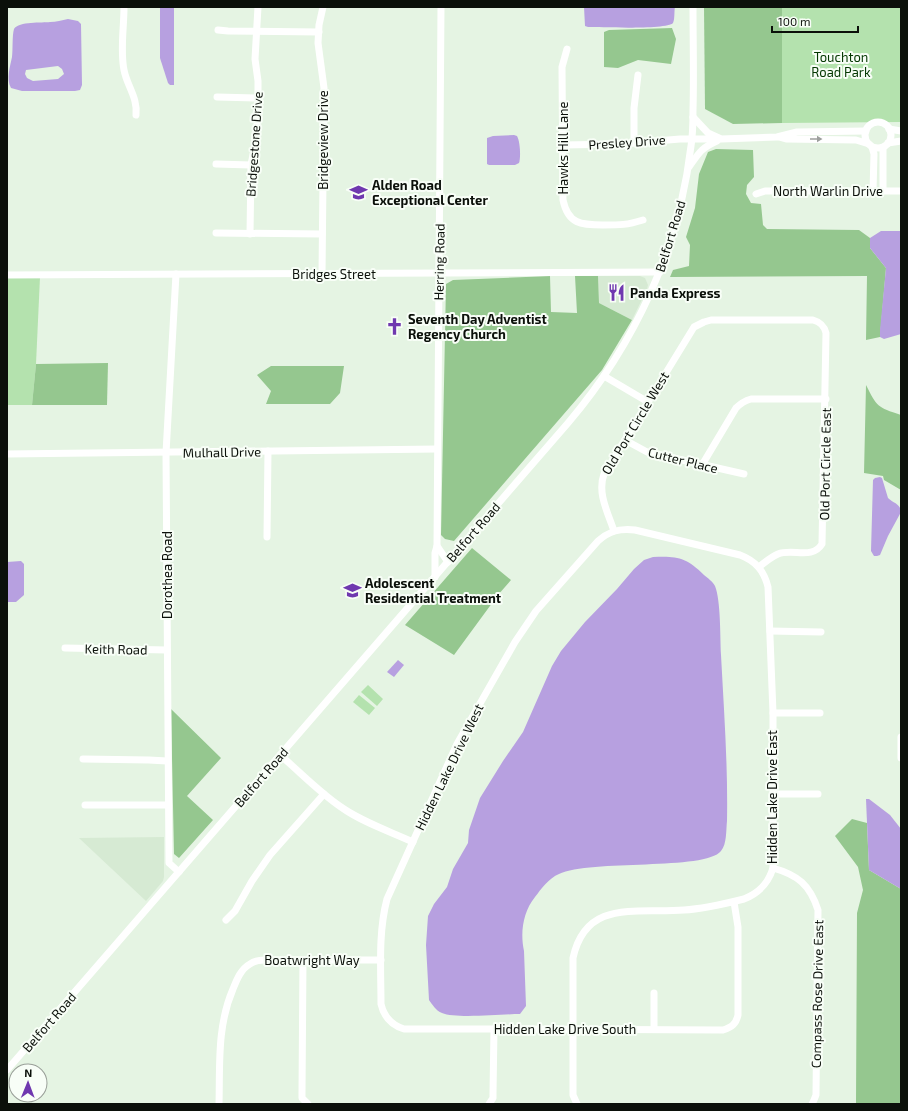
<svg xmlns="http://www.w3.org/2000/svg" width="908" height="1111" font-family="'Exo 2',sans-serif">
<rect width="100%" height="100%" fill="#e5f4e3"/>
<g fill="#d6ead3">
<path d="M598,276H640L645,278L648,285L647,289L632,320L599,303Z"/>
<path d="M164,837V877L163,881L146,901L79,838Z"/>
</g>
<g fill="#b4e2ae">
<path d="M782,7H901V122L782,123Z"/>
<path d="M7,277H40L36,364L32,405H7Z"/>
<path d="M368,685L383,699L377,706L361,692Z"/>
<path d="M359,695L375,708L369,715L353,702Z"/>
</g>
<g fill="#95c78f">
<path d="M704,7H782V123L733,124L705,109Z"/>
<path d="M672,28L676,39L671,64L638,60L618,68L604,67V32L609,30Z"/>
<path d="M716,149L753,150L754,177L747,185L746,194L751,203L761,204L763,225L767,229L859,230L870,238V248L886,268L880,337L866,340L867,276L670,277L673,270L689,266L690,245L686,237L695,208L699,174L708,152Z"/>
<path d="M550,276L551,312L577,313L575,276H598L599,303L632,320L602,370L454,541L445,539L441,535L446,284L453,280Z"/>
<path d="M108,363L107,405H32L36,364Z"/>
<path d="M271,366H344L340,393L330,404H266L271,391L257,375Z"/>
<path d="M866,385C877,407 877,407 901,415V490L884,480L883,476L864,473Z"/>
<path d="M472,548L511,580L498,595L454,655L405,625Z"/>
<path d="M171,709L221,758L187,796L213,820L179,858L174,854Z"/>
<path d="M852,819L867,823L869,870L901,889V1104H856L857,913L863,890L858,867L835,836Z"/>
</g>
<g fill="#b7a0e0" fill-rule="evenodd">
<path d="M160,7H174V85H170L168,83L160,58Z"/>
<path d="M584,7H675C674,11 675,19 673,23C667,30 600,27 588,27L585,26Z"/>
<path d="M68,19L78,21L81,24L82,85L80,90L75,91H22L11,88C6,79 10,67 12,57C13,50 12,35 14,29C19,21 42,23 50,22C56,22 62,20 68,19ZM58,66L62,69L64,74L58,79L33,81L27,78L25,74L26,70Z"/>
<path d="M514,135L517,136C520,141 521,157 519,163L515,165H489L487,164V138L493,136Z"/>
<path d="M881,231H901V334L884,339L880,337V330L886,268L870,248V238Z"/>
<path d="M880,477L882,478L888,498C893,503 901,504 901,512L888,536L880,555L877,556H874L871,551L873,480L875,478Z"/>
<path d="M653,557C677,556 686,557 704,575C708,578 713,582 715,586C721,601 720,638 721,655C724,711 728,766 727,821C726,830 727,844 721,851C705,871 591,859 559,874C549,878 541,889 535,897C523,912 520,932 524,951L526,1006L520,1014C502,1014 456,1019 442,1013C436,1011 432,1004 429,1000L426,945L428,916L434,904L447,887L453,869L468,843L469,830L480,798L503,761L523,732L552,666L561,651L585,622L617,589L634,569L644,560Z"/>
<path d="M21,561L24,564V595L16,602H7V562Z"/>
<path d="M398,660L404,665L394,677L387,672Z"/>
<path d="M866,799H869L890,815L901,829V889L869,870Z"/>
</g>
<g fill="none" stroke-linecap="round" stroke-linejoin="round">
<g stroke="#fff" stroke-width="7">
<path d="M124,7C124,28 120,50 124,70C127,86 138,98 136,115"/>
<path d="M441,7L437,546L448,562"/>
<path d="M218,30L228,31L319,32"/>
<path d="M567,49L562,67L563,200C568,224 581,225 603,225C620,225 627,225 643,220"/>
<path d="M217,97L258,98"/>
<path d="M693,117L708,133L719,138"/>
<circle cx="878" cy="135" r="13"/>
<path d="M889,129L901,131"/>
<path d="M779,137L786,139L856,140L869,144"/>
<path d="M634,143V108L638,75"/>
<path d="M888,143L901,141"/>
<path d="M563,145L621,144L680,139H721L777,137L797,132L866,131"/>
<path d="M872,147L874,154L873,191"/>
<path d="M216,164L251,165"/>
<path d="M689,167C699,153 701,148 717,141"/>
<path d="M883,191V147"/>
<path d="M756,194L765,191H901"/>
<path d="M216,233L322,234"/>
<path d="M250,234L251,165L256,139L258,111V81L255,59L258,7"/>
<path d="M176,274L166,453L169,863L179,872"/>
<path d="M322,274L324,88L318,43L319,25L323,7"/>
<path d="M7,275L660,272"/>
<path d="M604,376L648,402"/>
<path d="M625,440L647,452L744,474"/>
<path d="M7,454L437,449"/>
<path d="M702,465L736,408C741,403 744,401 751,399H826"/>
<path d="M614,531C608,513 597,493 604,474L694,327L704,322L711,320H813C820,322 824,325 826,333L822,544C812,560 793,548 778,554C771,557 765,562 759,567"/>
<path d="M267,537L268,451"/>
<path d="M435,577V553L437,546"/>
<path d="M770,631L821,632"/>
<path d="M65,648L167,650"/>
<path d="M773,713H820"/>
<path d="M901,737V758"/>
<path d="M280,755C300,772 319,792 341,807C362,822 389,831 413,842"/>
<path d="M83,759L149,760L167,761"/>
<path d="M774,794H818"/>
<path d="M85,805H168"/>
<path d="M773,868C798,875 810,885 818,910L816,1095L814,1100L812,1104"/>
<path d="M226,920L235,911L252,881L270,855L324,794"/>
<path d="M303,960L302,1092V1098L308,1104"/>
<path d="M654,993V1029"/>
<path d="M7,1070L568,423C635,344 679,249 691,146C693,134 693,122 693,110C694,75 693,41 693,7"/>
<path d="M219,1104C220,1065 217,1026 233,989C237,979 241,969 250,964C254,961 259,960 265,960H381"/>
<path d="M489,1104L493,1098V1093L494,1029"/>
<path d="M577,1104L573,1095V958C586,898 638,914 684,910C704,909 724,904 744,899C759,893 768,884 773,868V713L768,587C764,571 756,561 740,555L635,530C620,528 609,531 598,541L536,611L515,642L457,744L387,899C378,933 381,970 381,1004C384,1017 391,1025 404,1029C510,1029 617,1029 723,1030C732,1027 736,1024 738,1015V927L734,902"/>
</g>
</g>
<defs><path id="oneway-solid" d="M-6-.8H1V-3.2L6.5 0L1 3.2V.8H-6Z"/></defs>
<use fill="#9d9f9d" href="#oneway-solid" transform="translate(816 139)"/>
<defs>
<symbol id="school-bare" viewBox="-9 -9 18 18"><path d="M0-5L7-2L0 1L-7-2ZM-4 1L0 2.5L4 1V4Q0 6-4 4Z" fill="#6f38af" stroke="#f8fef7" stroke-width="2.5" paint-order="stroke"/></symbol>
<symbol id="restaurant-bare" viewBox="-9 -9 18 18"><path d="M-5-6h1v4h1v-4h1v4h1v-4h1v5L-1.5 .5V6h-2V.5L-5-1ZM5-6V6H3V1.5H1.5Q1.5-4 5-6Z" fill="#6f38af" stroke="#f8fef7" stroke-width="2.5" paint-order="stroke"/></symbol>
<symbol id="church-bare" viewBox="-9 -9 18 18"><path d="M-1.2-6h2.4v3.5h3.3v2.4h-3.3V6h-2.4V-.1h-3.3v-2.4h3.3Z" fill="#6f38af" stroke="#f8fef7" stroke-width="2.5" paint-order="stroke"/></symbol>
</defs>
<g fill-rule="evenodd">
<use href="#school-bare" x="346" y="180" width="25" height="25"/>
<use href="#restaurant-bare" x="604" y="280" width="25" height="25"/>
<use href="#church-bare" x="382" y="314" width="25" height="25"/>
<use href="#school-bare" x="340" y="578" width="25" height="25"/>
</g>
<g text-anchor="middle" stroke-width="4" stroke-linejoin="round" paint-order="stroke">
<g font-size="13" fill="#033700" stroke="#f8fef7">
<text x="841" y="62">Touchton<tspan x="841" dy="15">Road Park</tspan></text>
</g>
<g font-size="13" fill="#0b100a" stroke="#f8fef7">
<text transform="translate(323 140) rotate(-90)" y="5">Bridgeview Drive</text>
<text transform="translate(627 142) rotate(-4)" y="5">Presley Drive</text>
<text transform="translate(254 144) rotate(-86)" y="5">Bridgestone Drive</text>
<text transform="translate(563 148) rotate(-90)" y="5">Hawks Hill Lane</text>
<text x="828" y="196">North Warlin Drive</text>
<text transform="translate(670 236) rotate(-73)" y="5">Belfort Road</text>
<text transform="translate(439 262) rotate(-89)" y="5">Herring Road</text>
<text x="334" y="279">Bridges Street</text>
<text transform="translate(635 423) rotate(-59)" y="5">Old Port Circle West</text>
<text transform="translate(222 452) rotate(-1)" y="5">Mulhall Drive</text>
<text transform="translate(683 460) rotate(14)" y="5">Cutter Place</text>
<text transform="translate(825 464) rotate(-89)" y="5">Old Port Circle East</text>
<text transform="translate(473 532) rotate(-49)" y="5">Belfort Road</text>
<text transform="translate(167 575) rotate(-90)" y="5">Dorothea Road</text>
<text transform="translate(116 649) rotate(1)" y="5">Keith Road</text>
<text transform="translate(449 767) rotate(-64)" y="5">Hidden Lake Drive West</text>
<text transform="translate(261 777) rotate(-49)" y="5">Belfort Road</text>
<text transform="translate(772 797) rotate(-90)" y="5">Hidden Lake Drive East</text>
<text x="312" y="965">Boatwright Way</text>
<text transform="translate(817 994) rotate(-89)" y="5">Compass Rose Drive East</text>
<text transform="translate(49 1022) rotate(-49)" y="5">Belfort Road</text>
<text x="565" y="1034">Hidden Lake Drive South</text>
</g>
<g font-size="13" font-weight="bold" fill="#0b100a" stroke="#f8fef7" text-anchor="start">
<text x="372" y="190">Alden Road<tspan x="372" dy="15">Exceptional Center</tspan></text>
<text x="630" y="298">Panda Express</text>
<text x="408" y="324">Seventh Day Adventist<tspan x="408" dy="15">Regency Church</tspan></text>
<text x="365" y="588">Adolescent<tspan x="365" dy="15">Residential Treatment</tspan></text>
</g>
</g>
<rect width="908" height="1111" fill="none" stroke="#0b100a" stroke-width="16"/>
<g transform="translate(28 1083) rotate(1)"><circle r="19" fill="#f8fef7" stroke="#999f98"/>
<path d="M0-3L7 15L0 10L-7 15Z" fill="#6f38af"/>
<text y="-6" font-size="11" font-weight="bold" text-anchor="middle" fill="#0b100a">N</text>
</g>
<path d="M772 26v6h86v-6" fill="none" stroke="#0b100a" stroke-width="2"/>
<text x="778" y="26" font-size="12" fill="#0b100a" stroke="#f8fef7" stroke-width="3" paint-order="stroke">100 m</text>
</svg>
